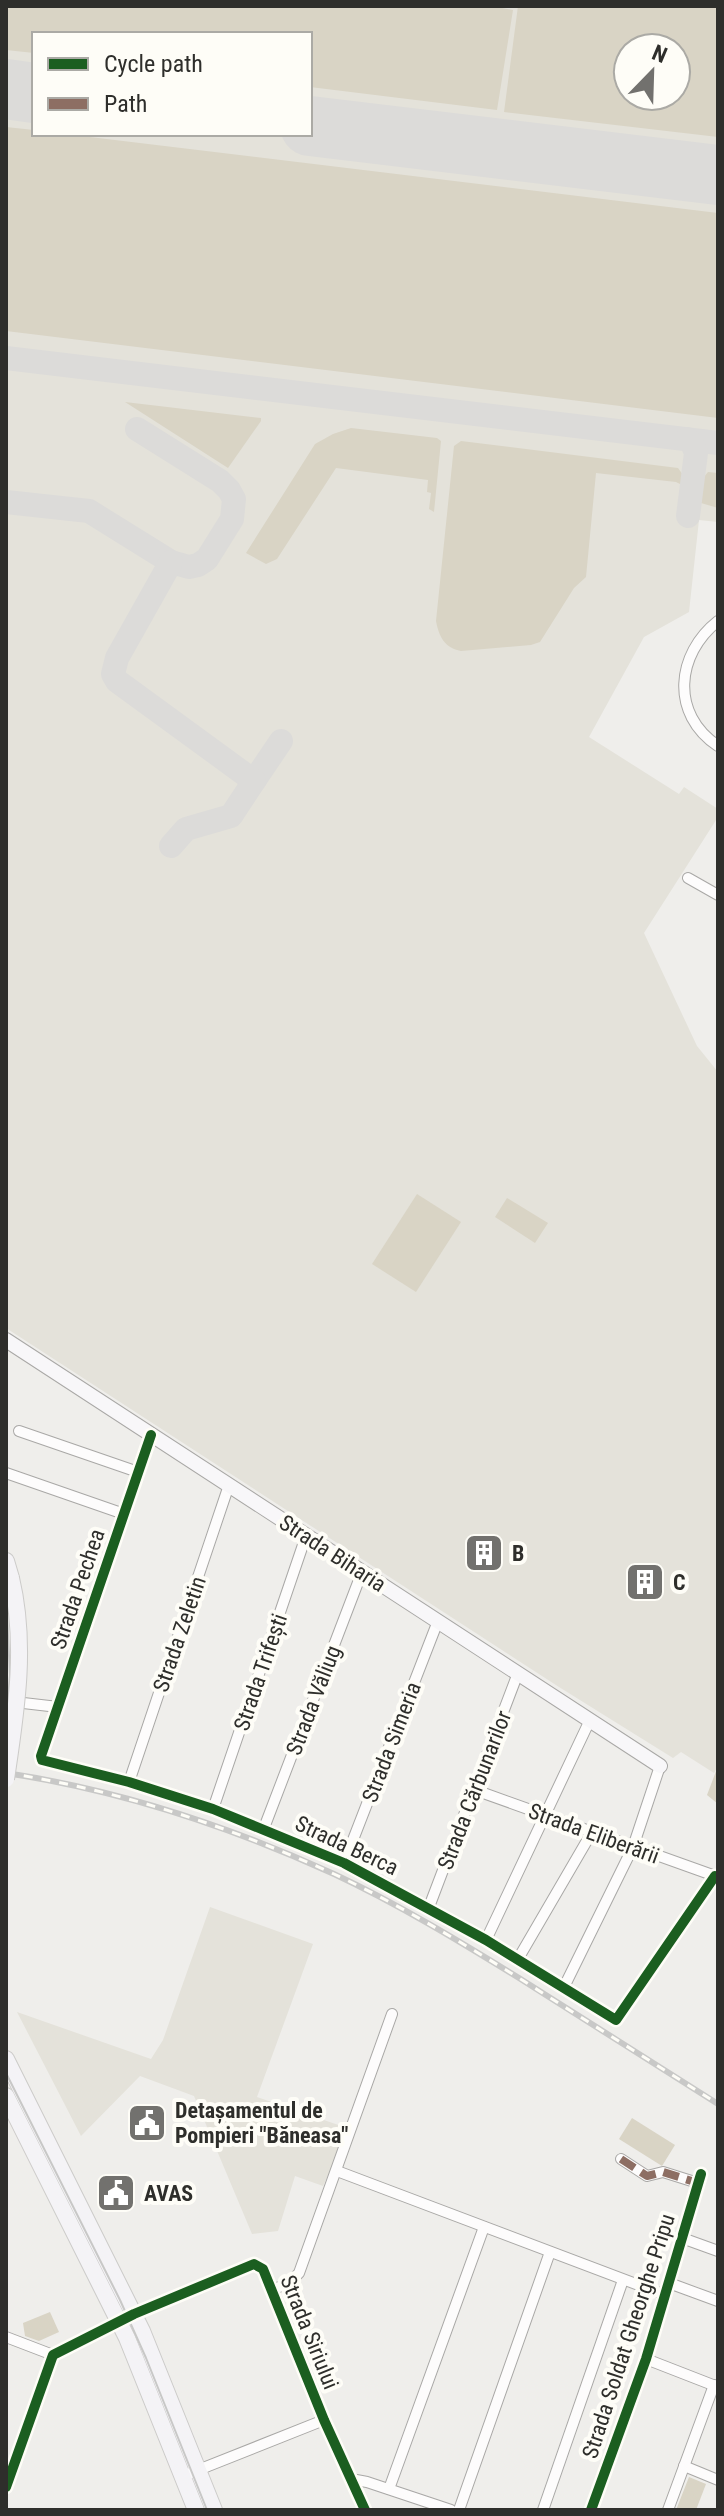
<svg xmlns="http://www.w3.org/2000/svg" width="724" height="2516" font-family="'Roboto Condensed',sans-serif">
<rect width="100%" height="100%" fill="#efeeeb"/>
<g fill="#e4e2da" fill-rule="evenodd">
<path d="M6,6H718V522L699,520L689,612L644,637L589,737L679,794L684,787L718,809V817L644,933L697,1046L718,1072V1766L714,1773L681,1752L673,1758L559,1687L6,1328ZM34,34H310V134H34ZM628,48H676V96H628Z"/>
<path d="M210,1907L313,1944L257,2097L350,2129L323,2186L295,2176L278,2231L252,2234L194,2096L140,2076L81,2136L17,2012L151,2059L163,2040Z"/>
</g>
<g fill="#d9d4c5" fill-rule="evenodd">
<path d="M6,6H492L513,10L497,110L310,87V34H34V53L6,50Z"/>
<path d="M518,6H718V137L504,112ZM676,48V96H628V48Z"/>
<path d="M6,127L34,130V134H65L718,213V418L6,331Z"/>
<path d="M125,402L261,418V421L228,468Z"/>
<path d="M351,428L437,438L441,441L434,512L429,509L431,493L427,492L428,480L336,468L277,559L266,564L246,553L315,444L333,434Z"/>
<path d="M461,441L678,468L683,475L682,485L676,482L596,473L586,577L574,588L540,642L531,645L461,651C445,648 439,637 436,621L454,446Z"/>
<path d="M708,472L718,473V508L701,503L703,478Z"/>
<path d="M417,1194L461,1222L416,1292L372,1264Z"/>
<path d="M507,1198L548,1223L535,1243L495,1217Z"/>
<path d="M718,1766V1804L707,1795Z"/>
<path d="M632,2118L675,2145L662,2166L619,2139Z"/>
<path d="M50,2312L59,2332L39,2341L25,2336L23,2323Z"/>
<path d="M689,2477L706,2484L696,2510H676Z"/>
</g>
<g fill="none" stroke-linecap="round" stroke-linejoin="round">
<g stroke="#dcdbd9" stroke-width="24">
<path d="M6,358L718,443"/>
<path d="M687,439L692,443L696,453L688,516"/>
<path d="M6,502L89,511L171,562L189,567L198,565L207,559L232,519L234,499L229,490L220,481L137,429"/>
<path d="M171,562L117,658L113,674L117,681L254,781L281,741"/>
<path d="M171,846L186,829L231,816L254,781"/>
</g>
<g stroke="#dcdbd9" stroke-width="60">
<path d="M6,89L34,93"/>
<path d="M310,126L718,175"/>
</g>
<defs>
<g id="street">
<path d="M718,621C676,654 670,714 718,746"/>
<path d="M688,878L718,895"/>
<path d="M19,1431L138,1472"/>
<path d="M151,1435L41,1756L42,1760L129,1782L213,1809L344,1863L486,1940L616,2020L715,1876"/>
<path d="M6,1473L124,1514"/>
<path d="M6,1701L58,1707"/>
<path d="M129,1782L229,1485"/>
<path d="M475,1790L718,1877"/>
<path d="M213,1809L306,1536"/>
<path d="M264,1828L362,1572"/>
<path d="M344,1863L438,1621"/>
<path d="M429,1907L518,1673"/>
<path d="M486,1940L590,1720"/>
<path d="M518,1959L592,1832"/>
<path d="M564,1987L633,1847L660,1766"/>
<path d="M621,2159L647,2176L663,2172L698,2183"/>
<path d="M337,2171L665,2295"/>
<path d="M682,2238L718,2251"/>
<path d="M669,2283L718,2301"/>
<path d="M272,2290L289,2283L299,2273L392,2014"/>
<path d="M6,2337L53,2355"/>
<path d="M646,2359L718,2387"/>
<path d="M684,2466L718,2480"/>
<path d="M183,2476L324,2420"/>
<path d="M351,2479L367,2482L451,2510"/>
<path d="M6,2487L53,2355L134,2314L254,2264L263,2269L324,2420L365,2510"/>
<path d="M389,2489L484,2227"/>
<path d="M459,2510L550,2252"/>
<path d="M543,2510L623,2280"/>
<path d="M591,2510L646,2359L701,2174"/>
<path d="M668,2510L714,2385"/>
</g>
<path id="secondary" d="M6,1340L660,1766"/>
<g id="primary">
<path d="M6,1561L11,1578"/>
<path d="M6,2059L142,2331L214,2510"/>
<path d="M6,2096L127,2338L196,2510"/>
</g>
</defs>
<use href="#street" stroke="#a9a8a6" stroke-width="12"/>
<use href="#secondary" stroke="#a9a8a6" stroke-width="16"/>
<use href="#primary" stroke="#cccbc9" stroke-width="18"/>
<use href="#street" stroke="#fdfcfc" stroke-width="10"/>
<use href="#secondary" stroke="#f8f7f9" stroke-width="14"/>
<use href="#primary" stroke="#f4f3f6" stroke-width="16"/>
<g stroke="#c8c8c7" stroke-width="2">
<path d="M6,1596L10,1675L6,1725"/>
<path d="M6,2073L120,2300L146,2358L207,2510"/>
</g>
<defs>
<path id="rail" d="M6,1773C119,1790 231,1827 334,1874C398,1904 459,1941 519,1978C585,2020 652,2062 718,2104"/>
</defs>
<use href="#rail" stroke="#c8c8c7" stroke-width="6"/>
<use href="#rail" stroke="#fefdf7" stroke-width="3" stroke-dasharray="9" stroke-linecap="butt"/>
<defs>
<path id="primary-bridge" d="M6,1779C16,1712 27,1645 11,1578"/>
</defs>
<use href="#primary-bridge" stroke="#cccbc9" stroke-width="18" stroke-linecap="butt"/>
<use href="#primary-bridge" stroke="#f4f3f6" stroke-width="16"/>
<path stroke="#8d6e63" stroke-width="8" stroke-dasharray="16 8" stroke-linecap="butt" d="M621,2159L647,2176L663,2172L698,2183"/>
<defs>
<g id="cycleway">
<path d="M151,1435L41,1756L42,1760L129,1782L213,1809L344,1863L486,1940L616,2020L715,1876L718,1877"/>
<path d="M6,2487L53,2355L134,2314L254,2264L263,2269L324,2420L365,2510"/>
<path d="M591,2510L646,2359L701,2174"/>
</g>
</defs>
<use href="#cycleway" stroke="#fefdf7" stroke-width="15"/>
<use href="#cycleway" stroke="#1b5e20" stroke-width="10"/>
</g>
<defs>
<symbol id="building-square" viewBox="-11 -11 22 22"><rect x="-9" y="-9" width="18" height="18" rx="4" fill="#72716e" stroke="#fefdf7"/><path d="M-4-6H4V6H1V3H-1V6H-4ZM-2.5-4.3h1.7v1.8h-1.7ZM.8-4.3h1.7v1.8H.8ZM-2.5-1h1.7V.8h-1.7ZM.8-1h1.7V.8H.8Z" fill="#fff"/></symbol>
<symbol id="civic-square" viewBox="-11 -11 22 22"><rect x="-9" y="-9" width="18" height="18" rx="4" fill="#72716e" stroke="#fefdf7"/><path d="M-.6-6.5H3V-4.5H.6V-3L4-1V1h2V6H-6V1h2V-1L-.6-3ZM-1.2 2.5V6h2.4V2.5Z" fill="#fff"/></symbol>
</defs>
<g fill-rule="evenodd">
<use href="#building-square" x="462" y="1531" width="44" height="44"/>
<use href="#building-square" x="623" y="1560" width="44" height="44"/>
<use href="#civic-square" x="125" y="2101" width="44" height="44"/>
<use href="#civic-square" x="94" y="2171" width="44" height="44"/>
</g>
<g text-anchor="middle" stroke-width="8" stroke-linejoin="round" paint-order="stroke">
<g font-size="22" fill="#2e2e2b" stroke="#fefdf7">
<text transform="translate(333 1553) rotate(33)" y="8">Strada Biharia</text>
<text transform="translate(77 1589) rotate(-71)" y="8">Strada Pechea</text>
<text transform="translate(179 1634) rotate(-71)" y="8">Strada Zeletin</text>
<text transform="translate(260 1672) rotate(-71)" y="8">Strada Trifești</text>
<text transform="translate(313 1700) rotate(-69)" y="8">Strada Văliug</text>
<text transform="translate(391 1742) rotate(-69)" y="8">Strada Simeria</text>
<text transform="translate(474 1790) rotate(-69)" y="8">Strada Cărbunarilor</text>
<text transform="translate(594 1833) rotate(20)" y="8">Strada Eliberării</text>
<text transform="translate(347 1845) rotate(25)" y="8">Strada Berca</text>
<text transform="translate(310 2332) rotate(68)" y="8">Strada Siriului</text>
<text transform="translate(628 2336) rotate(-72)" y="8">Strada Soldat Gheorghe Pripu</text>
</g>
<g font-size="22" font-weight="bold" fill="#2e2e2b" stroke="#fefdf7" text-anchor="start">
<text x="512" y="1561">B</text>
<text x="673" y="1590">C</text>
<text x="175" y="2118">Detașamentul de<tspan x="175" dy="25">Pompieri "Băneasa"</tspan></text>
<text x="144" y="2201">AVAS</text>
</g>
</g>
<rect width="724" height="2516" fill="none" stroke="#2e2e2b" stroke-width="16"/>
<rect x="32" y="32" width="280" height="104" fill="#fefdf7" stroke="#abaaa5" stroke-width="2"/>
<rect x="48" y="58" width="40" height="12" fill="#1b5e20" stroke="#abaaa5" stroke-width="2"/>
<text x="104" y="72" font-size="24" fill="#2e2e2b">Cycle path</text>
<rect x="48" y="98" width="40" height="12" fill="#8d6e63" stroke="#abaaa5" stroke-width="2"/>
<text x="104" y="112" font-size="24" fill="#2e2e2b">Path</text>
<g transform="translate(652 72) rotate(23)"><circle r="38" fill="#fefdf7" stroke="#abaaa5" stroke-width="2"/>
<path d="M0-6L14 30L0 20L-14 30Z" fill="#72716e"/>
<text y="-12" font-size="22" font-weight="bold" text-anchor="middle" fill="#2e2e2b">N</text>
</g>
</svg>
